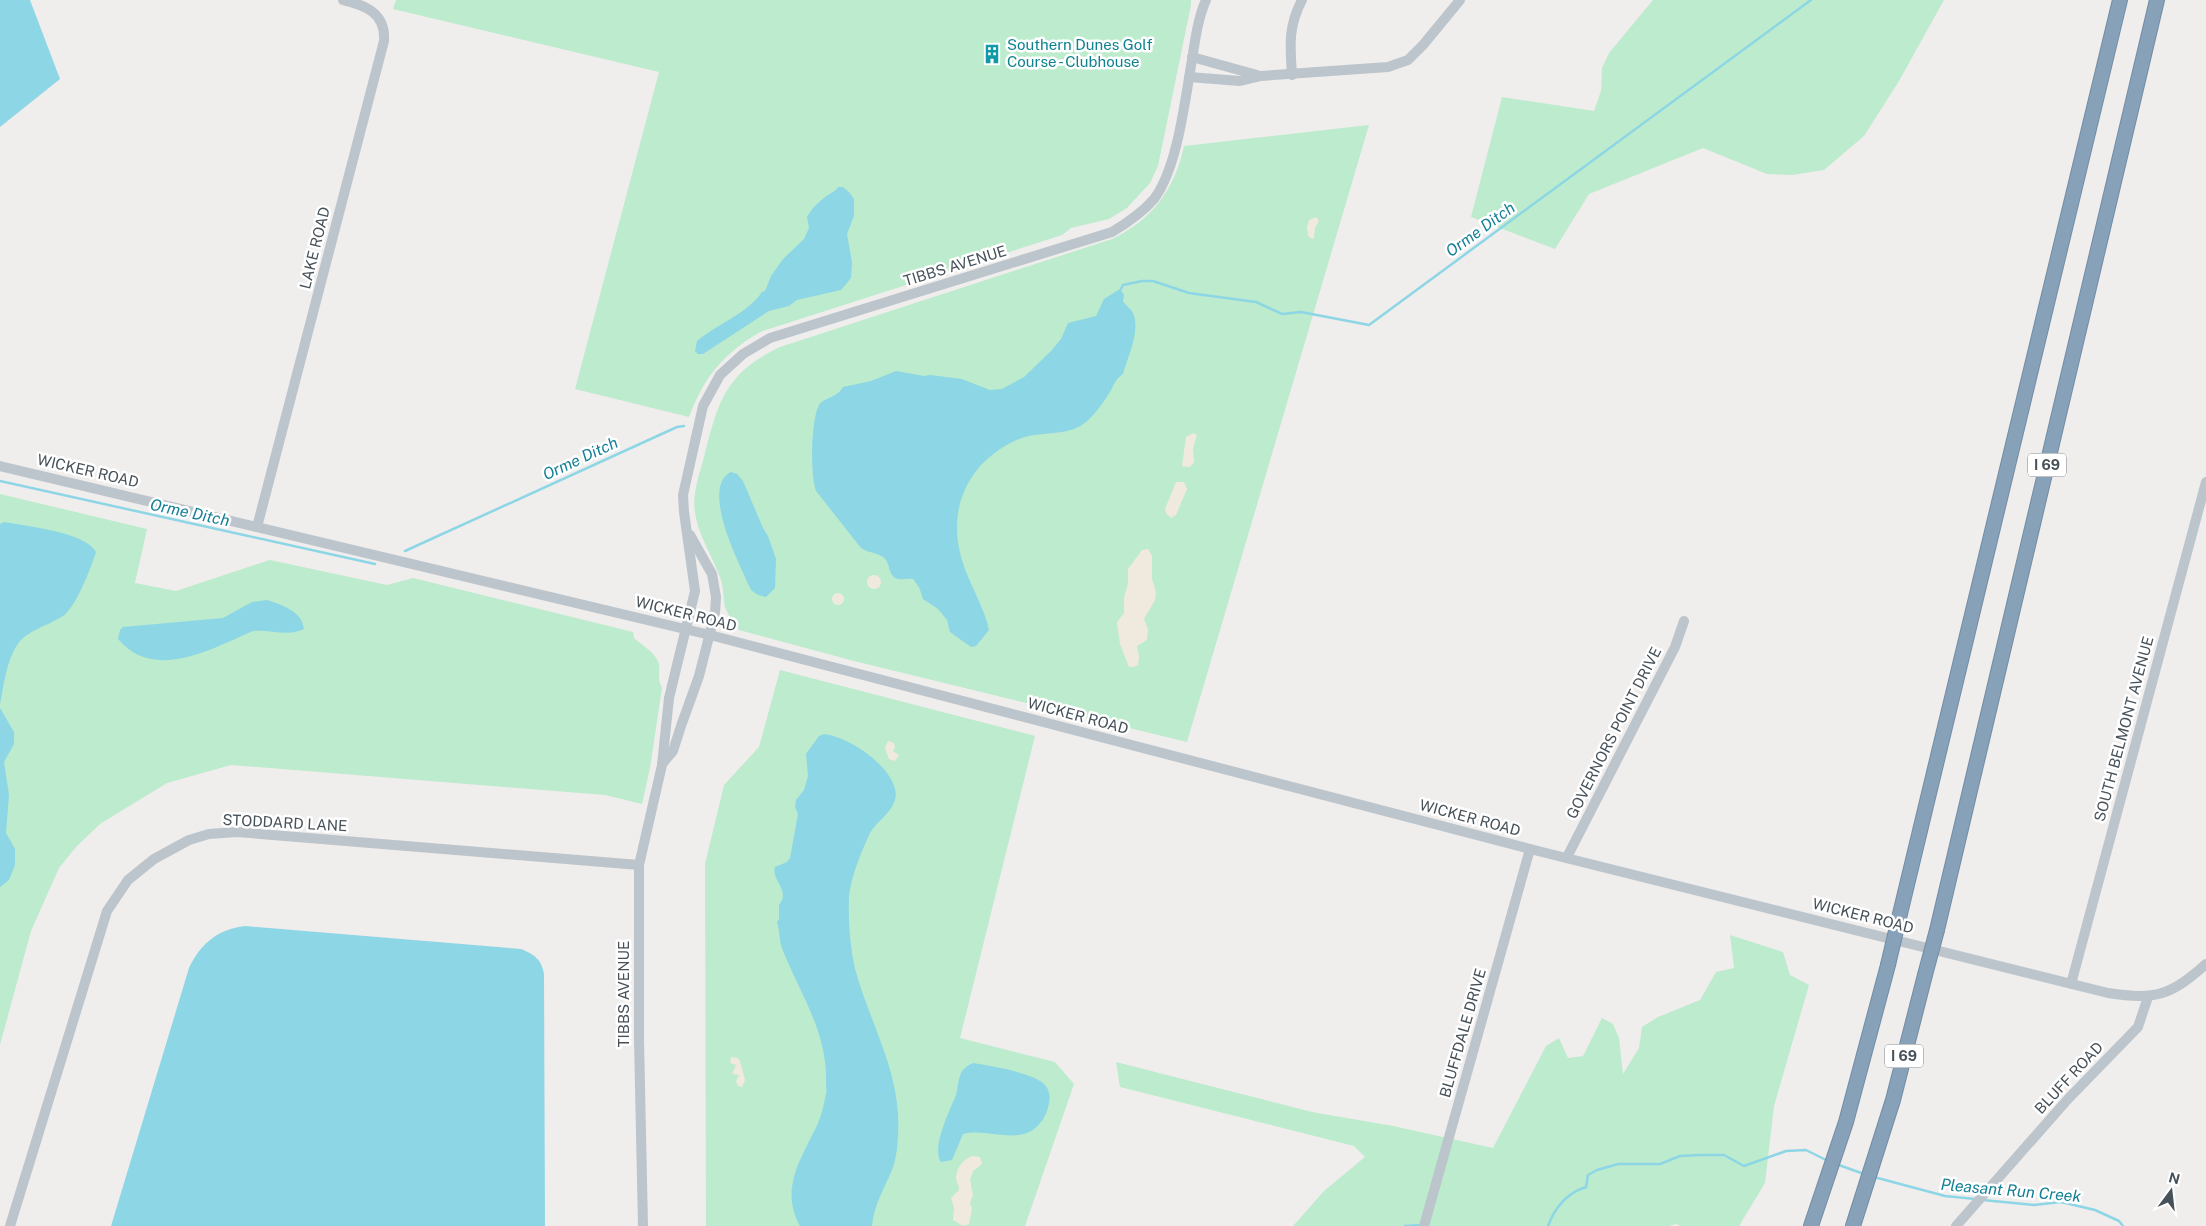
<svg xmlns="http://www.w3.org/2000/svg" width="2206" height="1226" font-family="'Public Sans',sans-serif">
<rect width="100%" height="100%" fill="#f0eded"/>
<g fill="#bdebcd">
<path d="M396,0H1191V5L1158,166L1150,183L1127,208L1109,219L1071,228L1062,235L760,332C723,354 704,377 689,417L575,389L659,72L393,9Z"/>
<path d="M1653,0H1944L1899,81L1864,136L1824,170L1792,175L1767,174L1703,148L1589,194L1555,249L1471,217L1502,97L1594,111L1601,91L1602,68L1609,53Z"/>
<path d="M1369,125L1187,742L854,661L739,630C734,623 728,615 725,607C723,598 724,589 721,580C713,556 700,540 695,513C692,495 699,475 704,457C718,402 725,373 780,347L1112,239C1152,220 1175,189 1184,146Z"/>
<path d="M0,494L147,529L135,583L176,591L270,560L387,585L413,578L633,632L634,638C642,645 656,653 659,664C660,673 657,677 662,688L650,768L642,804L605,795L231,765L167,783L100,824L76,847L59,868L31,931L0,1045Z"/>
<path d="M780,670L1035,736L960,1038L1055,1062L1074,1084L1025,1226H706L705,864L724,785L759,747Z"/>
<path d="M1730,935L1783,952L1790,975L1809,985L1774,1106L1765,1183L1739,1226H1681L1676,1224L1669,1226H1293L1324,1191L1365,1157L1354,1146L1120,1087L1116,1062L1312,1112L1393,1126L1493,1148L1546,1046L1559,1038L1568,1058L1583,1056L1602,1018L1613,1024L1619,1038L1623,1074L1639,1048L1642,1027L1658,1017L1700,1000L1716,972L1734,968Z"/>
</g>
<g fill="#f0eade">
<path d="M1316,217L1319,221L1315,228L1314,238L1312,239L1308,236L1307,227L1309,220Z"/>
<path d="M1193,433L1197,435L1193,449L1194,462L1190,467L1182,466L1186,437Z"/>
<path d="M1176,482H1184L1187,489L1176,515L1171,518L1166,513L1165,509Z"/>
<path d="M1148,549L1152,556V579L1156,592L1155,600L1144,619L1148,629L1147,640L1137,646L1139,657L1138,665L1134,667H1129L1120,644L1117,622L1124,613V597L1128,584V569L1142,550Z"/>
<circle cx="874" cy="582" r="7"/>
<circle cx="838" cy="599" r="6"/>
<path d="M888,741L894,743L895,747L893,751L899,755L895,761L889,759L885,748Z"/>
<path d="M731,1057L738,1058L740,1061L745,1080L742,1087L738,1086L736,1081L739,1075L732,1074L736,1065L730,1063Z"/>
<path d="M973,1156L980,1157L982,1164L973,1171L970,1180L973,1195L970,1203L972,1209L969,1224L963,1226L953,1220L954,1208L951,1198L959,1190C959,1185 957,1183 956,1178C956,1168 964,1158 973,1156Z"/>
</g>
<g fill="#8dd6e5">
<path d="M0,0H30L60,79L0,127Z"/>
<path d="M838,187H843L849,192L854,199V216L847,234L852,262L851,278L847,283L841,290L797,300L789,306L769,311L703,354H698L695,351L697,341C717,324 747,314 762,292L765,291L771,276L783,259L804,239L809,228L807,217C813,205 826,196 836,190Z"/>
<path d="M1120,289L1124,295L1123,301C1125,305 1131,309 1133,313C1141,331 1127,358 1123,374C1116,378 1114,385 1110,392C1100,407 1089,425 1071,430C1054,435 1037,432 1019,439C969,460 946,508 962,560C969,584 984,606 989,630L976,646L971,647L950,632L947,620L938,609L923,599L919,587L913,579C908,578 903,580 898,579C887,576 891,562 883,557C876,552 868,553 861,548L816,491C810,475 811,420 819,405C824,397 836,399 843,387L871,381L896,371L924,376L930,375L962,379L990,390L1002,389L1024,377L1051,351L1061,339L1068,323L1096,316L1104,299Z"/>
<path d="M731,472L737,474L743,481L763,528L768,536L776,559L775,588L766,597L758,595L751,590C741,567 699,488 731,472Z"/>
<path d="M4,522C25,526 86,532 96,552C91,568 76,607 63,616C48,626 27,630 17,645C6,662 4,685 0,704V524Z"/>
<path d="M267,600C282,605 302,611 304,629C289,637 269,629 253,631C211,649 154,682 118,639L120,630L123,627L223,618L252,602Z"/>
<path d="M0,708L14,732V744L4,762L9,795L6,833L15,849V865L9,880L0,887Z"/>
<path d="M824,734C849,737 889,764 895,789C900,808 878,819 870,833C862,850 850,879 849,898C848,921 850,946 855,969C868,1017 895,1063 898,1114C899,1130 898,1155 892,1170C884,1189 874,1205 872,1226H800C779,1188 802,1158 818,1123C822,1115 824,1103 826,1094C827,1091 826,1087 826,1083C828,1034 801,995 783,951C779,942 780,931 777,922L779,919V905C791,890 771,881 775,867L787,862L790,858L798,814L795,807L796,800L804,790L808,776L806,754L819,736Z"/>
<path d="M245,926L521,949C535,955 541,959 544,974L545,1226H111L189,968C200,944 218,929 245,926Z"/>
<path d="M973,1063C990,1066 1030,1072 1043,1083C1052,1091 1050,1101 1047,1111C1043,1122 1035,1131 1024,1134C1004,1139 982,1129 963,1134L952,1160L941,1162C931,1148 950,1110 956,1095C958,1088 958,1079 961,1073C964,1068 968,1065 973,1063Z"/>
</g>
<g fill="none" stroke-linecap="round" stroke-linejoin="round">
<g stroke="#8dd6e5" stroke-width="2.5">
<path d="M1121,289L1123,285L1142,281H1153L1189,293L1256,302L1282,314L1301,312L1369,325L1811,0"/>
<path d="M0,481L375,564"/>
<path d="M405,551L677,427L684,426"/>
<path d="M1836,1164L1864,1174"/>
<path d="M1874,1177L1945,1196L1975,1199"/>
<path d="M1983,1200L2034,1205L2061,1202L2095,1210L2119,1221L2123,1226"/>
<path d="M1405,1226L1422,1225"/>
<path d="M1548,1226C1555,1207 1567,1193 1586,1187L1588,1175L1597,1170L1618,1164H1660L1680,1156L1700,1155H1724L1744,1166L1786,1151L1806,1150L1828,1161"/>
</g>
<defs>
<g id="highway">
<path d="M1899,918L2120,0"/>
<path d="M1937,930L2157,0"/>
<path d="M1811,1226L1846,1122L1888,965"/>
<path d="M1853,1226L1893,1100L1925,975"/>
</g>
</defs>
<use href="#highway" stroke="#738da5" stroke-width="16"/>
<g stroke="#bcc5cb" stroke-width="10">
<path d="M1192,57L1257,75"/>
<path d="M1292,75C1290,45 1288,27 1302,0"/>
<path d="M1189,77L1240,81L1261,76L1388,67L1408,60L1423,45L1460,0"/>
<path d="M0,466L710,635L1530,849L2108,993C2156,1000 2170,996 2206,964"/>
<path d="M257,527L384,41C386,13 365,5 343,0"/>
<path d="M662,764L673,751L681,726L699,676L715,613L716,597L712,574L690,535"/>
<path d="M1567,857L1675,647L1684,621"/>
<path d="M2071,984L2206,482"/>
<path d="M10,1226L107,911L128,880L154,859L189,840L209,834L237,832L639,865"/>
<path d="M643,1226L639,1040V865L662,765L669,698L695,591L684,512L683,495L703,406L720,375L743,354L770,338L1112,232C1127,223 1142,213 1154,199C1178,167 1185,99 1192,60C1195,40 1198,18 1206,0"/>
<path d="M1424,1226L1530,849"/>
<path d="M1956,1226L2068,1099L2138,1027L2148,997"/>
</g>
<use href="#highway" stroke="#87a1b9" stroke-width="14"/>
<defs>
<g id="highway-bridge">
<path d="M1888,965L1899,918"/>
<path d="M1925,975L1937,930"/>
</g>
</defs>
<use href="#highway-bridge" stroke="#738da5" stroke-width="16" stroke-linecap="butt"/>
<use href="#highway-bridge" stroke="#87a1b9" stroke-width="14"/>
</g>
<defs>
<symbol id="building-bare" viewBox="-9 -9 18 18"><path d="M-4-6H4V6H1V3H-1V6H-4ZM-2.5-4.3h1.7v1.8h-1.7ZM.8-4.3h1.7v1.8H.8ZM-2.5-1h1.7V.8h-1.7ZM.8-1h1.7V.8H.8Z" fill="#0f9aa8" stroke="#fff" stroke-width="2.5" paint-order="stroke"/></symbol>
</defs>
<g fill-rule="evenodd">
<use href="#building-bare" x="978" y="40" width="28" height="28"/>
</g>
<g text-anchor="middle" stroke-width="5" stroke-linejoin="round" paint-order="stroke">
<g fill="#fff" stroke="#7e858b" stroke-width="1">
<rect x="2028" y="453.5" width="38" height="23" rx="4"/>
<rect x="1885" y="1044.5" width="38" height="23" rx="4"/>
</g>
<g font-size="14" font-weight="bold" fill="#465159">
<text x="2047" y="470">I 69</text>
<text x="1904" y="1061">I 69</text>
</g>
<g font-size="15" fill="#0d838f" stroke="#fff" text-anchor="start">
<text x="1007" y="50">Southern Dunes Golf<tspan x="1007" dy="17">Course - Clubhouse</tspan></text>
</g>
<g font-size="15" fill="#465159" stroke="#fff">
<text transform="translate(315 248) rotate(-76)" y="5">LAKE ROAD</text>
<text transform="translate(955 266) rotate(-17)" y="5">TIBBS AVENUE</text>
<text transform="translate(88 471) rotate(13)" y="5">WICKER ROAD</text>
<text transform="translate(686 614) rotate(14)" y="5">WICKER ROAD</text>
<text transform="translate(1078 716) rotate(15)" y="5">WICKER ROAD</text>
<text transform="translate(2124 729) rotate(-75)" y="5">SOUTH BELMONT AVENUE</text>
<text transform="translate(1614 733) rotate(-63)" y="5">GOVERNORS POINT DRIVE</text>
<text transform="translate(1470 818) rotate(15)" y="5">WICKER ROAD</text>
<text transform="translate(285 823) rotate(3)" y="5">STODDARD LANE</text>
<text transform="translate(1863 916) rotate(14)" y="5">WICKER ROAD</text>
<text transform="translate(624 994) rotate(-90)" y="5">TIBBS AVENUE</text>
<text transform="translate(1463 1033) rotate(-74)" y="5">BLUFFDALE DRIVE</text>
<text transform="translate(2069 1078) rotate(-47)" y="5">BLUFF ROAD</text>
</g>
<g font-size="16" font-style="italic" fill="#158096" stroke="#fff">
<text transform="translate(1480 229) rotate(-36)" y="6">Orme Ditch</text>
<text transform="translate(580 458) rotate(-25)" y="6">Orme Ditch</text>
<text transform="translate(190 512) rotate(12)" y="6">Orme Ditch</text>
<text transform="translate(2011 1190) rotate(5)" y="6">Pleasant Run Creek</text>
</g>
</g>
<g transform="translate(2171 1191) rotate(15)" stroke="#ffffff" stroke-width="4" paint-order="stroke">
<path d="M0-4L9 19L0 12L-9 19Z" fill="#465159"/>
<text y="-8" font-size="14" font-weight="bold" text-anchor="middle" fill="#465159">N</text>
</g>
</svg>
